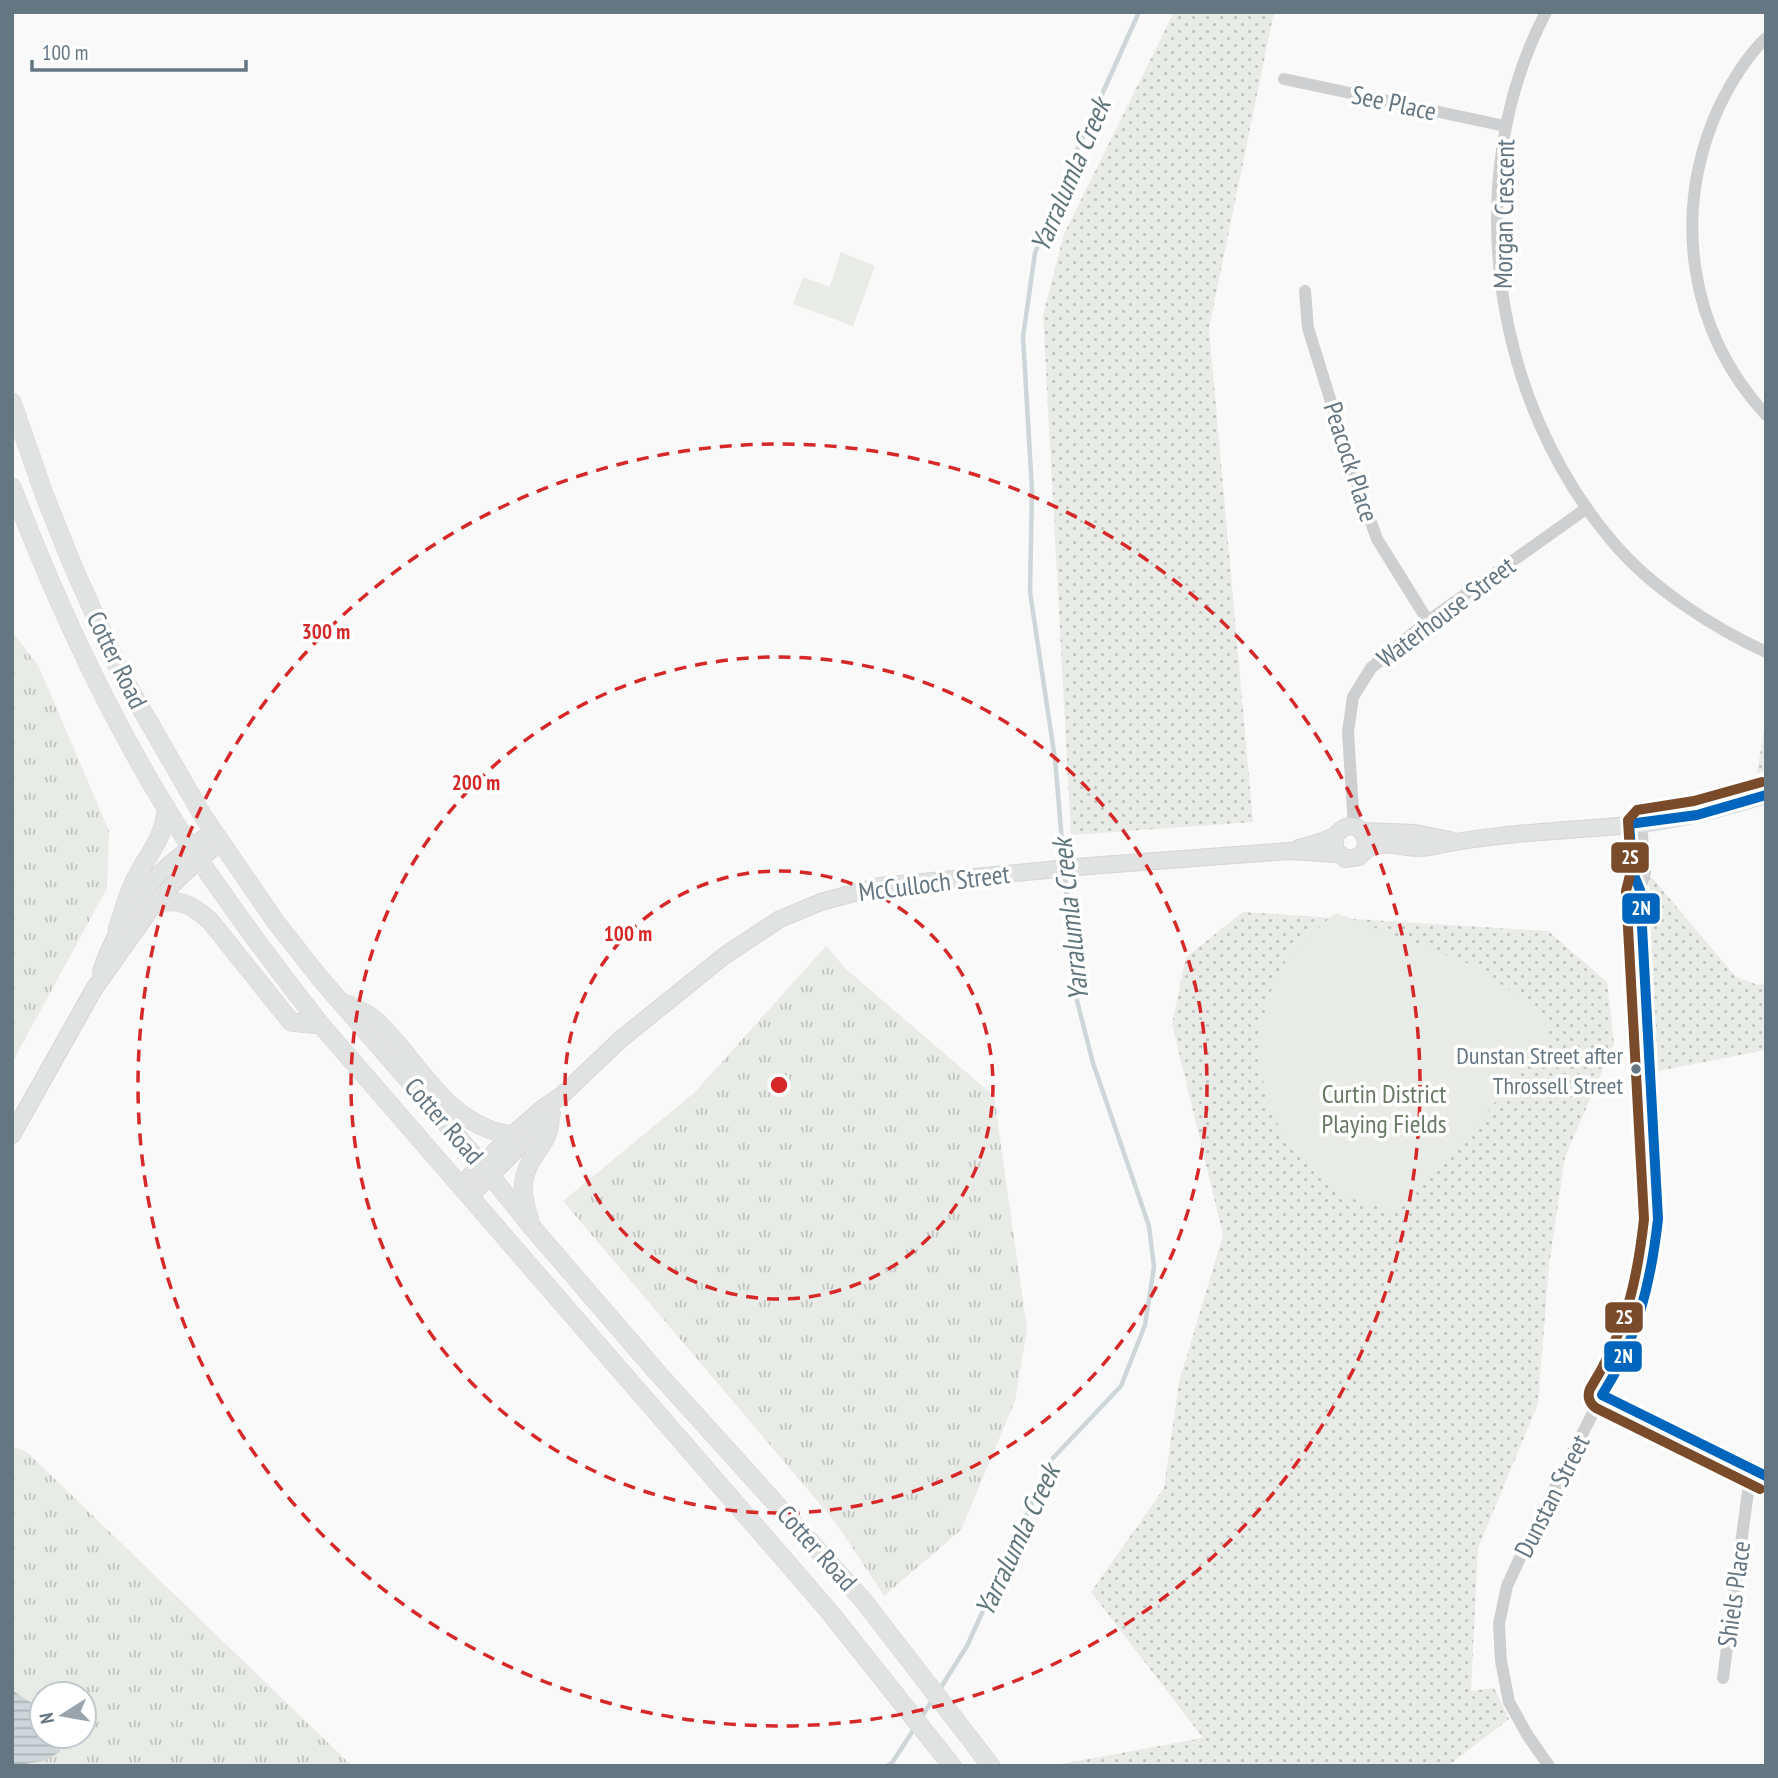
<svg xmlns="http://www.w3.org/2000/svg" width="1778" height="1778" font-family="'PT Sans Narrow',sans-serif">
<defs>
<pattern id="grass-tufts" width="24" height="20" patternUnits="userSpaceOnUse" patternTransform="scale(1.75)"><rect width="24" height="20" fill="#e8ebe6"/><path d="M3 7l-1-3M5 7V3M7 7l1-3M15 17l-1-3M17 17v-4M19 17l1-3" fill="none" stroke="#c0c3c0"/></pattern>
<pattern id="park-dots" width="8" height="8" patternUnits="userSpaceOnUse" patternTransform="scale(1.75)"><rect width="8" height="8" fill="#e8ebe6"/><path d="M2 2h.1M6 6h.1" fill="none" stroke="#c0c3c0" stroke-width="1.8" stroke-linecap="round"/></pattern>
<pattern id="water-rules" width="6" height="5" patternUnits="userSpaceOnUse" patternTransform="scale(1.75)"><rect width="6" height="5" fill="#ced6d9"/><path d="M0 2.5h6" fill="none" stroke="#abb2b5"/></pattern>
</defs>
<rect width="100%" height="100%" fill="#f9f9f9"/>
<g fill="url(#grass-tufts)" fill-rule="evenodd">
<path d="M12,631L39,667L109,831L107,888L12,1063Z"/>
<path d="M826,946L846,969L994,1096L1027,1329L1015,1401L961,1530L884,1596L836,1523L563,1201L694,1093Z"/>
<path d="M12,1446L28,1453L352,1766H12ZM42,1694H84V1736H42Z"/>
</g>
<g fill="url(#park-dots)">
<path d="M1174,12H1274L1209,328L1253,822L1071,835L1043,315L1064,234Z"/>
<path d="M1766,717V770L1757,773Z"/>
<path d="M1648,873L1736,977L1758,985L1766,983V1050L1658,1071Z"/>
<path d="M1243,912L1548,931L1607,982L1614,1044L1565,1157L1549,1265L1538,1404L1478,1548L1471,1691L1494,1688L1509,1719L1448,1766H1050L1203,1738L1091,1592L1164,1488L1179,1382L1223,1235L1172,1024L1186,957Z"/>
</g>
<g fill="#e8ebe6">
<path d="M841,252L875,266L853,326L793,304L803,277L830,287Z"/>
<path d="M1336,913L1475,966L1539,1011L1547,1031L1546,1045L1397,1212C1382,1207 1366,1204 1351,1198C1343,1194 1336,1188 1329,1183C1263,1136 1243,1053 1276,979C1288,951 1313,932 1336,913Z"/>
</g>
<path fill="url(#water-rules)" d="M12,1690L42,1710V1736H60V1752L44,1761L12,1766Z"/>
<g fill="none" stroke-linecap="round" stroke-linejoin="round">
<g stroke="#ced6d9" stroke-width="4.5">
<path d="M1064,865L1055,759L1030,592L1032,490L1023,337L1035,253L1077,150L1139,12"/>
<path d="M938,1692L967,1646L1052,1459L1121,1386L1145,1325L1154,1267L1149,1226L1093,1063L1075,993L1065,874"/>
<path d="M921,1718L933,1699"/>
<path d="M887,1766L892,1763L916,1726"/>
</g>
<defs>
<g id="secondary">
<path d="M1362,831L1415,833L1450,840"/>
<path d="M1299,848C1310,845 1322,842 1332,837C1337,835 1340,829 1346,827C1359,823 1367,835 1366,848L1359,857L1345,859L1335,849V836"/>
<path d="M1363,853C1380,835 1408,852 1429,847C1498,832 1571,831 1641,824C1684,819 1725,807 1766,795"/>
<path d="M101,971C116,930 136,894 169,865C183,853 199,842 213,831"/>
<path d="M12,1135L94,989L155,903L181,876L220,842"/>
<path d="M461,1185L512,1135L543,1108L561,1096L621,1039L724,956L780,919L821,902L880,886L1089,866L1290,851L1338,854"/>
<path d="M470,1196L552,1114"/>
</g>
<g id="primary">
<path d="M12,402L44,494L72,564L120,672L203,816L275,921L319,977L482,1165L531,1226L655,1370L863,1600L991,1766"/>
<path d="M12,487C60,612 118,737 192,849C233,910 276,968 321,1025L828,1610L952,1766"/>
<path d="M155,903C182,899 192,904 211,922L291,1022L321,1025"/>
<path d="M117,930C123,913 127,894 136,878C149,852 165,838 166,807"/>
<path d="M347,1004C356,1009 368,1013 375,1020C420,1061 445,1126 512,1135"/>
<path d="M530,1221C525,1205 520,1188 526,1172C533,1151 551,1141 550,1118"/>
</g>
</defs>
<use href="#secondary" stroke="#d5d6d7" stroke-width="18"/>
<use href="#primary" stroke="#d5d6d7" stroke-width="19"/>
<g stroke="#cecfd0" stroke-width="12">
<path d="M1546,12C1459,178 1492,400 1612,541C1650,587 1712,627 1766,652"/>
<path d="M1766,38C1745,58 1730,84 1718,109C1672,213 1688,330 1766,415"/>
<path d="M1284,79L1505,126"/>
<path d="M1305,291L1308,328L1350,463L1377,539L1428,621"/>
<path d="M1354,827L1348,732L1353,697L1371,668L1428,621L1587,508"/>
<path d="M1640,890L1645,872L1641,824"/>
<path d="M1602,1395L1766,1476"/>
<path d="M1723,1678L1751,1469"/>
<path d="M1549,1766L1528,1736L1509,1702L1501,1661L1499,1624L1507,1586L1525,1547L1602,1395L1627,1354L1654,1260L1658,1219L1640,890L1633,873L1629,824"/>
</g>
<use href="#secondary" stroke="#e1e2e2" stroke-width="16"/>
<use href="#primary" stroke="#e1e2e2" stroke-width="18"/>
<defs>
<path id="bus-1" d="M1766,795L1697,815L1629,824L1633,873L1640,890L1658,1219C1651,1282 1637,1341 1602,1395L1766,1476"/>
<path id="bus-2" d="M1760,1489L1596,1408C1589,1403 1587,1396 1590,1389C1625,1333 1637,1283 1644,1219L1626,891L1631,871L1628,820L1637,810L1694,801L1762,782"/>
</defs>
<use href="#bus-1" stroke="#fff" stroke-width="16"/>
<use href="#bus-2" stroke="#fff" stroke-width="16"/>
<use href="#bus-1" stroke="#0065bd" stroke-width="10"/>
<use href="#bus-2" stroke="#7a4b2a" stroke-width="10"/>
</g>
<g fill="none" stroke="#d62828" stroke-width="3.5" stroke-dasharray="12 9">
<circle cx="779" cy="1085" r="214"/>
<circle cx="779" cy="1085" r="428"/>
<circle cx="779" cy="1085" r="641"/>
</g>
<circle fill="#657683" stroke="#fff" stroke-width="2.5" cx="1636" cy="1069" r="6"/>
<g text-anchor="middle" stroke-width="7" stroke-linejoin="round" paint-order="stroke">
<g font-size="24" fill="#657683" stroke="#fff" text-anchor="end">
<text x="1623" y="1064">Dunstan Street after<tspan x="1623" dy="30">Throssell Street</tspan></text>
</g>
<g font-size="26" fill="#657683" stroke="#fff">
<text transform="translate(1394 103) rotate(12)" y="9">See Place</text>
<text transform="translate(1504 214) rotate(-89)" y="9">Morgan Crescent</text>
<text transform="translate(1351 462) rotate(72)" y="9">Peacock Place</text>
<text transform="translate(1446 612) rotate(-37)" y="9">Waterhouse Street</text>
<text transform="translate(117 660) rotate(64)" y="9">Cotter Road</text>
<text transform="translate(934 883) rotate(-7)" y="9">McCulloch Street</text>
<text transform="translate(444 1121) rotate(49)" y="9">Cotter Road</text>
<text transform="translate(1552 1496) rotate(-63)" y="9">Dunstan Street</text>
<text transform="translate(817 1548) rotate(48)" y="9">Cotter Road</text>
<text transform="translate(1734 1594) rotate(-82)" y="9">Shiels Place</text>
</g>
<g font-size="26" fill="#687a64" stroke="#fff">
<text x="1384" y="1103">Curtin District<tspan x="1384" dy="30">Playing Fields</tspan></text>
</g>
<g font-size="28" font-style="italic" fill="#60757c" stroke="#fff">
<text transform="translate(1070 175) rotate(-67)" y="10">Yarralumla Creek</text>
<text transform="translate(1070 920) rotate(-96)" y="10">Yarralumla Creek</text>
<text transform="translate(1017 1540) rotate(-65)" y="10">Yarralumla Creek</text>
</g>
</g>
<circle cx="779" cy="1085" r="10" fill="#d62828" stroke="#fff" stroke-width="3.5"/>
<g font-size="21" text-anchor="middle" font-weight="bold" fill="#d62828" stroke="#fff" stroke-width="7" stroke-linejoin="round" paint-order="stroke">
<text x="326" y="639">300 m</text>
<text x="476" y="790">200 m</text>
<text x="628" y="941">100 m</text>
</g>
<g stroke="#fff" stroke-width="2.5">
<rect x="1610" y="841" width="40" height="33" rx="7" fill="#7a4b2a"/>
<rect x="1621" y="892" width="40" height="33" rx="7" fill="#0065bd"/>
<rect x="1604" y="1301" width="40" height="33" rx="7" fill="#7a4b2a"/>
<rect x="1603" y="1340" width="40" height="33" rx="7" fill="#0065bd"/>
</g>
<g font-size="19" text-anchor="middle" font-weight="bold" fill="#fff">
<text x="1630" y="864">2S</text>
<text x="1641" y="915">2N</text>
<text x="1624" y="1324">2S</text>
<text x="1623" y="1363">2N</text>
</g>
<rect width="1778" height="1778" fill="none" stroke="#657683" stroke-width="28"/>
<g transform="translate(63 1715) rotate(259)"><circle r="33" fill="#ffffff" stroke="#c1c8cd" stroke-width="2"/>
<path d="M0-5L12 26L0 18L-12 26Z" fill="#99a4ac"/>
<text y="-10" font-size="19" font-weight="bold" text-anchor="middle" fill="#657683">N</text>
</g>
<path d="M32 60v10h214v-10" fill="none" stroke="#657683" stroke-width="3.5"/>
<text x="42" y="60" font-size="21" fill="#657683" stroke="#ffffff" stroke-width="5" paint-order="stroke">100 m</text>
</svg>
